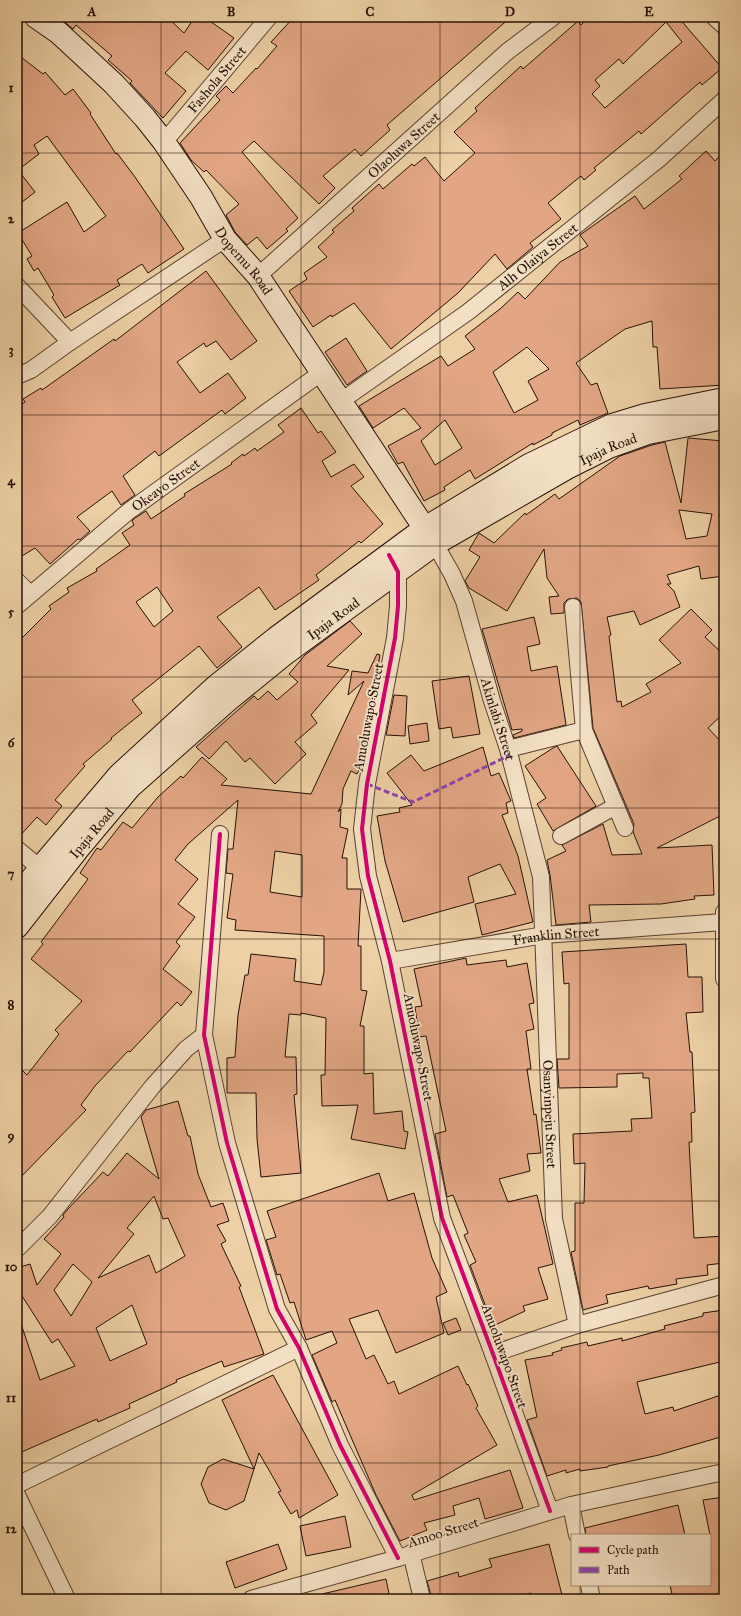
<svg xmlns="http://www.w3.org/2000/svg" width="741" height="1616" font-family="'IM FELL Great Primer',serif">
<rect width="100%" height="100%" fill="#edd0a5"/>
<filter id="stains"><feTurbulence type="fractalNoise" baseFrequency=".005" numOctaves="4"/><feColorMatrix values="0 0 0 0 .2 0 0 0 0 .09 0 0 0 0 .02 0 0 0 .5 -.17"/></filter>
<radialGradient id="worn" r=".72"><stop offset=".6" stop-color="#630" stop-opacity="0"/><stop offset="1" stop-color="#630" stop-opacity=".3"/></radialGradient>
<g fill="#e2a684" stroke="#261007" fill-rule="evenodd">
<path d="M62,17H167L184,33L195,17H204L234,38L208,70L186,51L165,73L186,91L163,118L130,83L132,81L108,60L112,56L76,25L73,29L61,19Z"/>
<path d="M294,17H511L387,125L390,130L361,156L355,149L323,176L335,188L319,204L254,141L242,152L298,218L286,229L288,231L267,249L257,237L247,245L235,232L226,215L239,204L206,170L204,172L191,160L180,143L220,100L216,96L226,86L233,93L256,68L257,69L277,46L271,42Z"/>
<path d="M589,17H678L722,68L702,85L700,82L641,134L639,131L594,168L596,170L584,180L581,176L548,203L561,219L530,243L533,247L507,269L495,254L458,293L391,349L354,303L332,317L331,315L313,327L289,291L307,279L304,273L327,257L318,247L334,232L332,230L354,211L352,208L379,184L383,189L412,164L414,166L425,157L444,181L475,153L454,132L477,111L475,108L521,66L523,69L578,21L581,25ZM666,22L682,42L605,108L592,94L600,86L595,80L619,59L623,64Z"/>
<path d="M17,54L43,74L45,72L65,95L73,89L91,113L90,114L116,154L117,153L135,177L184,249L148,273L142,264L117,280L120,285L65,318L52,297L54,295L38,268L34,271L27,259L32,256L18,233L67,202L84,232L106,216L47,136L34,145L39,154L18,170L35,192L17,206Z"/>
<path d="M706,151L715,161L724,151V385L660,389L657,347H653L652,321L625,329L576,363L591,385L597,383L608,413L580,425L578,420L552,433V435L533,445V443L475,479L470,470L444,487L445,490L424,501L403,462L398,464L388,446L421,428L404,408L373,428L359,406L441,356L448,366L475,349L465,336L500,309L518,292L525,299L560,262L588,246L580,235L635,196L644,209L682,179L679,176ZM527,347L549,369L528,381L538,400L514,413L493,372ZM445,420L462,448L435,465L421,441Z"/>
<path d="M206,271L257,341L231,360L216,341L206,347L204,343L177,362L200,393L228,373L246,398L225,414L222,410L159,456L155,451L123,476L135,495L121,505L112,491L77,517L90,531L80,540L78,539L50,564L35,548L17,559V407L25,402L23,399L41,388L42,390L114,339L115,341Z"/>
<path d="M346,338L367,371L347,385L325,352Z"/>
<path d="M301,408L318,433L321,431L336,452L322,461L331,477L354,464L364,477L351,486L383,524L361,543L359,541L316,575L319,580L275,610L259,587L217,617L242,647L217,668L199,646L132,700L142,713L111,738L112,739L83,764L85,766L55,800L62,806L46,825L37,817L17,839V643L51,609L49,606L69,592L67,588L97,571L96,569L130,545L122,533L134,525L132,521L135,518L146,511L151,519L185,496L184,494L232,464L231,463L243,454L244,456L255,448L257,451L284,432L278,425ZM157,587L173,611L154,627L136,602Z"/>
<path d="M688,438L724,441V515L719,514L724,549V576L701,579L699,566L667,575L671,584H667L674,591L680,607L640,625L634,611L607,617L611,635L609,636L617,702L621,701L622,707L651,692L646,684L681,663L659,640L691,609L712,630L705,637L724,655V713L708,728L724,745V814L657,848L712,845L714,895L694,896L695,899L661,904L589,905L591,922L556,925L550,875L547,860L566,851L562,845L603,824L612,855L642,854L633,832L634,824L593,728L581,602L577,598L568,599L564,603V613L551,614L549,597L559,596L547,578L544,549L507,611L469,588L465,581L480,557L469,550L479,533L494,543L525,513L526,515L555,494L559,499L620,456L652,445L665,442L681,503ZM679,510L712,514L707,536L686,539Z"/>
<path d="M534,617L540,644L527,647L531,671L557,666L566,725L514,738L513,735L522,731V729L512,730L482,629Z"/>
<path d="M350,621L362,634L327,666L349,670L311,715L317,723L295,742L306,754L275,784L250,758L245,762L226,741L209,759L196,747L254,696L258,700L268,691L277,700L298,682L289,674L305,655Z"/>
<path d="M377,654L380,655L361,766L357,774L351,771L343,789L342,804L338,812L341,809L340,827L348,829L342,858H347V889H361L358,946H361V990L367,991L360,1026H364V1074L373,1073L374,1114L402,1111L404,1131L408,1132L405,1149L351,1139L358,1105L322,1106L321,1075H325L326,1018L301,1013V1015L289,1014L285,1057H296L297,1094L294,1095L301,1173L261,1177L257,1139L256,1093H227V1058L235,1057L238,1015L245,975H248L251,954L296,959L294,981L321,985L324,972V936L235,930L236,920L227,918L233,874L226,873L228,849H233L238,800L188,844L175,860L198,879L178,904L195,917L176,942L180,946L163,969L192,992L181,1006L177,1002L130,1052L128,1051L95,1086L81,1105L86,1110L17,1181V1065L27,1075L59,1034L55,1030L82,1001L31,959L43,944L41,942L88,879L80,873L97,848L101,850L123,822L132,828L158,797L181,776L183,778L202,757L227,779L221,785L311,794L364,681L348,695L352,671L368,673ZM275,851L302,855V897L270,892Z"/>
<path d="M469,676L480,734L453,738L451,727L439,729L432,681Z"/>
<path d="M394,695L407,696L405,736L386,735Z"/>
<path d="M427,723L429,741L410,744L408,726Z"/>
<path d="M557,746L596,806L553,831L537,804L546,798L525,766L553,748Z"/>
<path d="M483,747L491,776L499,773L511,801L506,803L508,813L502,815L518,856L533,922L482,935L475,904L516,894L500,864L468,877L474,902L403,922L385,861L377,816L400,812L399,808L412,805L387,773L411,755L424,771Z"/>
<path d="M686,944L688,977H702L703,1012L686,1013L690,1052H692L695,1112L691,1113L692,1142H689L694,1238L724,1236V1263L707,1265L708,1275L676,1279L677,1284L649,1289L648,1286L606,1295L608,1303L583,1310L571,1252L575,1251V1203H584L585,1163L574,1164L573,1134L632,1131L631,1119L652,1118L649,1078H643V1073L617,1074V1087L559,1088L557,1059H569V983L564,984L562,952Z"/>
<path d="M466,958L467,965L506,960L507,967L527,963L534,1003L529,1004L534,1029L526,1031L531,1069H527L534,1115L536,1114L541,1153L527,1154L530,1171L499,1179L508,1202L537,1195L553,1264L538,1268L548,1299L523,1306L525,1311L493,1326L470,1265L476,1262L464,1235L468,1233L453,1195L447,1197L435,1134L446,1131L426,1036L419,1037L415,1007L422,1006L414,969Z"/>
<path d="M178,1101L188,1136H190L198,1174L211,1207L223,1203L229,1221L217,1225L226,1241L221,1244L241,1286L239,1287L264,1354L224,1367L222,1361L176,1380L177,1382L129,1404L130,1408L98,1422L97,1419L17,1454V1319L19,1318L40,1380L75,1366L58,1339L52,1343L17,1288V1268L30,1264L37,1285L61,1254L44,1239L64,1217L63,1215L68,1209L103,1172L108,1176L127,1153L159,1179L141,1117L146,1110ZM154,1196L163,1219L168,1218L185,1256L156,1273L149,1255L98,1278L134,1234L127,1228ZM73,1264L92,1282L71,1316L54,1290ZM132,1305L147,1344L110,1361L96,1328Z"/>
<path d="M379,1173L388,1201L414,1193L432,1258L447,1292L436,1297L444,1333L396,1353L378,1310L349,1319L366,1359L374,1355L388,1384L394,1381L399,1394L458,1366L467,1385L468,1384L478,1406L476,1408L497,1445L412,1495L414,1500L510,1470L523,1508L485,1519L479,1498L453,1506L455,1515L424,1523L427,1530L400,1541L376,1495L335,1400L332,1402L330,1397L312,1355L337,1343L332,1331L306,1340L294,1302L290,1303L280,1274L277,1275L266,1240L276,1237L267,1211Z"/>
<path d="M724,1310V1361L637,1382L645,1414L673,1407L674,1411L724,1394V1436L659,1455L608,1466V1467L580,1471V1469L566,1473V1470L547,1476L527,1420L537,1417L525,1360L553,1355L552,1353L562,1350L561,1348L587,1342L588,1346L622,1338V1341L665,1329L664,1326L703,1316V1313Z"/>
<path d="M456,1318L461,1330L448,1335L443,1323Z"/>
<path d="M273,1375L338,1495L299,1518L297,1510L291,1514L278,1492L281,1491L259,1453L254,1469L222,1400Z"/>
<path d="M223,1459L254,1469L244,1501L226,1510L209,1503L201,1484L208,1467Z"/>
<path d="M724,1497V1599H673L670,1585H710V1535L703,1500Z"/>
<path d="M678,1505L685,1535H586L585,1528Z"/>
<path d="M345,1516L351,1547L306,1556L300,1526Z"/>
<path d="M278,1544L287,1569L235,1588L226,1562Z"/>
<path d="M549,1544L563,1599H532L531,1593L510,1599H432L427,1581L458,1572L459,1577L492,1567L489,1559Z"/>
<path d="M386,1579L390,1599H323L322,1594Z"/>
</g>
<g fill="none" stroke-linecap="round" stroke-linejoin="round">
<defs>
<g id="street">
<path d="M714,17L724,26"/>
<path id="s1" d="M164,142L269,17"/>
<path id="s2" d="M258,276L508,51L553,17"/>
<path d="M17,286L70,342"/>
<path d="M17,376L31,370L70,342L225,239"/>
<path id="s3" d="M341,401L468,312L659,159L724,100"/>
<path id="s4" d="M435,544L452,574L464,601L492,701L508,749L541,877L554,1219L577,1325"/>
<path d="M394,565L398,572V606L395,638L367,784L362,829L368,876L390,961L442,1218L493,1354L550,1511"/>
<path d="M17,581L30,594"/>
<path id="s5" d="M17,606L129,511L321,373"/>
<path d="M573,607L584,730L625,828"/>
<path d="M508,749L584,730"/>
<path d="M220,834L204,1035L227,1143L277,1309L299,1348L340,1445L398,1558"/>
<path d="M561,836L616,806"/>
<path d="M17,849L40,868"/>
<path d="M724,912V979"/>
<path id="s6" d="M390,961L544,935L723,922"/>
<path d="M17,1249L50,1216L152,1087L186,1049L204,1035"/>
<path d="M493,1354L577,1325L724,1285"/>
<path d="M17,1485L299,1348"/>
<path d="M17,1495L67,1599"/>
<path d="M571,1505L577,1535"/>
<path d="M411,1553L422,1599"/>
<path d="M589,1585L592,1599"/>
<path d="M251,1599L398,1558L571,1505L724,1472"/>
</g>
<g id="secondary">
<path id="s7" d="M36,17L59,33L114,84L145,118L164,142L201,197L225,239L258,276L433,541"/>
<path d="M17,898L40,868L119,775L216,686L276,638L425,528L529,465L612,425L645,415L724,399"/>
<path id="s8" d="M17,927L78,849L130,787L227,701L286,653L435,544L567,468L609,447L648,433L724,418"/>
</g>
</defs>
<use href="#street" stroke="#58402e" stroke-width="18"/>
<use href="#secondary" stroke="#261007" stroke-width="24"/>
<use href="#street" stroke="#f3e0c4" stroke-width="16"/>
<use href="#secondary" stroke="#f3e0c4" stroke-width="22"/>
<path stroke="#8e44ad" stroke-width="3" stroke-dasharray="6 3" stroke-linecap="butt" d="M367,784L413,802L510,755"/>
<defs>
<g id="cycleway">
<path d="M389,555L398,572V606L395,638L367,784L362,829L368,876L390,961L442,1218L493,1354L550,1511"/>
<path d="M220,834L204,1035L227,1143L277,1309L299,1348L340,1445L398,1558"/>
</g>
</defs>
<use href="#cycleway" stroke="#f3e0c4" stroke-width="6"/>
<use href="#cycleway" stroke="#d6006c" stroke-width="4"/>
</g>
<path fill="none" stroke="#261007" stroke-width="1" stroke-opacity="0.55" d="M161,17V1599M301,17V1599M440,17V1599M580,17V1535M17,153H724M17,284H724M17,415H724M17,546H724M17,677H724M17,808H724M17,939H724M17,1070H724M17,1201H724M17,1332H724M17,1463H724M580,1585V1599"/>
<g text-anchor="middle" stroke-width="3.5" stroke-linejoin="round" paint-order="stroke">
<g font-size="14" fill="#261007" stroke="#f3e0c4">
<text dy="5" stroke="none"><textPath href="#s1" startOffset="82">Fashola Street</textPath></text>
<text dy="5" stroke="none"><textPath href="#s2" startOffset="196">Olaoluwa Street</textPath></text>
<text dy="5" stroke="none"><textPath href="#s3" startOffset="244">Alh Olaiya Street</textPath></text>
<text dy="5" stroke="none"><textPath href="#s7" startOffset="323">Dopemu Road</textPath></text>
<text dy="5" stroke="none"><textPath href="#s8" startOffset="768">Ipaja Road</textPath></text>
<text dy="5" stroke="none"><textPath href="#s5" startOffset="192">Okeayo Street</textPath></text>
<text dy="5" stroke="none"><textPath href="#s8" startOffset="444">Ipaja Road</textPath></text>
<text transform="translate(368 717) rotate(-79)" y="5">Anuoluwapo Street</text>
<text dy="5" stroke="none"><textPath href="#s4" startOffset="187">Akinlabi Street</textPath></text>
<text dy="5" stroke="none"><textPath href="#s8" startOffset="120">Ipaja Road</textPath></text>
<text dy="5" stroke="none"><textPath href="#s6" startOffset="168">Franklin Street</textPath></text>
<text transform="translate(419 1047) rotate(79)" y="5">Anuoluwapo Street</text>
<text dy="5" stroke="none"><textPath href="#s4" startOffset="588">Osanyinpeju Street</textPath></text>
<text transform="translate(505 1356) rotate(70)" y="5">Anuoluwapo Street</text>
<text transform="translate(443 1532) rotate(-17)" y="5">Amoo Street</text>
</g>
</g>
<rect width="741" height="1616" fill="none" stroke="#edd0a5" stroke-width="44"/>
<rect x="571" y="1534" width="140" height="52" fill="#f3e0c4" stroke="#a18d78"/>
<rect x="579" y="1547" width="20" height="6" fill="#d6006c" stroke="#a18d78"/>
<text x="607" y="1554" font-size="12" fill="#261007">Cycle path</text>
<rect x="579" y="1567" width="20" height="6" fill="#8e44ad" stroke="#a18d78"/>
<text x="607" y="1574" font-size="12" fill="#261007">Path</text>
<rect x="22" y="22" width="697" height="1572" fill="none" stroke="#261007" stroke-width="1.5"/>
<g font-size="13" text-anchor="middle" font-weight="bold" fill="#261007">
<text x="92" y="16">A</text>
<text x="231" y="16">B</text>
<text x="370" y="16">C</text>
<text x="510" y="16">D</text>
<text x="649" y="16">E</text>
<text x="11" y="92">1</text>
<text x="11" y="223">2</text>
<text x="11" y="354">3</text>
<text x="11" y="485">4</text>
<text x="11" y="616">5</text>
<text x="11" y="747">6</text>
<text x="11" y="878">7</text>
<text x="11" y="1009">8</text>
<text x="11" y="1140">9</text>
<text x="11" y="1271">10</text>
<text x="11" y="1402">11</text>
<text x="11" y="1533">12</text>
</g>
<rect width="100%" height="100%" filter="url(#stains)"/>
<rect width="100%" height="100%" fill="url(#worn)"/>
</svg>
